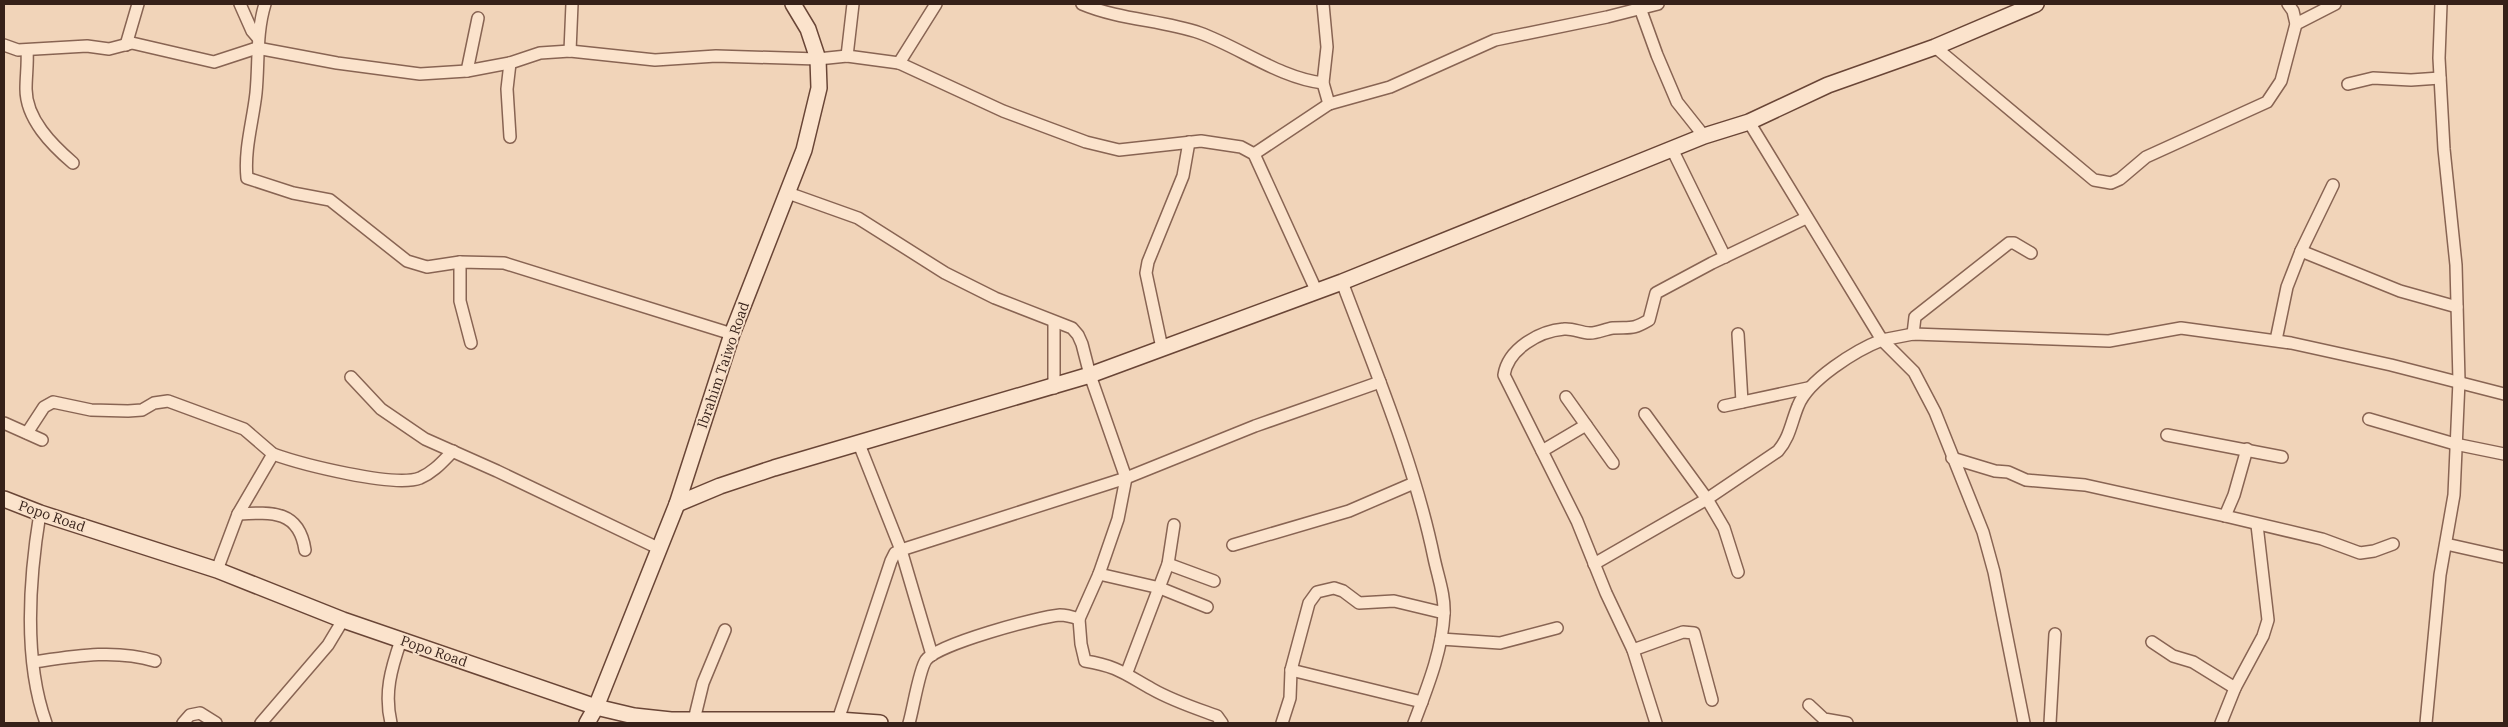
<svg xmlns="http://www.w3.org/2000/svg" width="2508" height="727" font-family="'IBM Plex Serif',serif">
<rect width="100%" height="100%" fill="#f1d4b9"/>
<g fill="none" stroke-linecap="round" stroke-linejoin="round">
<defs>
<g id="minor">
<path d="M240,4L252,31L258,38"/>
<path d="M265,4C256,33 259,63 256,93C253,121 244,149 247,178L293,193L330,200L407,261L427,267L460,262L504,263L732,334"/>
<path d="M1082,4C1120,20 1162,20 1200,33C1241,48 1280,78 1323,83"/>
<path d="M1323,4L1327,47L1323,83L1329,104"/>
<path d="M1640,8L1657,55L1677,102L1704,136"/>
<path d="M2296,24L2335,4"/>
<path d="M4,45L18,50L87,46L109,49L132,43L214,62L257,48L337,63L420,74L467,71L510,63L540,53L570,51L655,60L716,56L818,59L847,56L899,63L1003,111L1086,142L1119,150L1201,141L1241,147L1254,154L1316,290"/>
<path d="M126,45L138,4"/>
<path d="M1935,47L2094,180L2111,183L2120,179L2146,157L2267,102L2281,81L2296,24L2293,11L2288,4"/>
<path d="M27,50C28,63 26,76 26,89C26,119 52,145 73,163"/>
<path d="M570,51L572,4"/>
<path d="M847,56L853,4"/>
<path d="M510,63L507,89L510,137"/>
<path d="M899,63L936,4"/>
<path d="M467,71L478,18"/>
<path d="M2348,84L2373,78L2411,80L2440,78"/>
<path d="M1749,122L1882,340L1913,334L2109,341L2181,328L2291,343L2391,365L2504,394"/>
<path d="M1672,149L1725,257"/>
<path d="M1254,154L1329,104L1390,87L1495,40L1607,17L1658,4"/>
<path d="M788,193L858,218L945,273L995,298L1072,328L1078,335L1082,344L1090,375L1126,478L1118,519L1099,574L1079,619L1081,644L1085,661C1117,666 1125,674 1152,689C1173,701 1195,708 1217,716L1222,723"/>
<path d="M2301,251L2400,291L2457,307"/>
<path d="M460,262V301L471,343"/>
<path d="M1342,282C1375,370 1415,465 1434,558C1438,577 1445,595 1444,614C1442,652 1427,688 1414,723"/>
<path d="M1054,322V388"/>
<path d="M1738,334L1742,402"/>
<path d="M1913,334L1915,317L2009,243H2014L2031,253"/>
<path d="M2276,340L2287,287L2301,251L2333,185"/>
<path d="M1162,348L1146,273L1148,262L1183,176L1189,142"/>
<path d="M351,377L381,409L425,439L497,471L658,548"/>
<path d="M1566,397L1613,463"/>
<path d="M1724,406L1808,388"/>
<path d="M1645,414L1707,499L1724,528L1738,572"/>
<path d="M2369,419L2455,444L2504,454"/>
<path d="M4,423L42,440"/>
<path d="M27,433L44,407L53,402L91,410L128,411L142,410L154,403L168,401L244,429L273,454"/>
<path d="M2167,435L2282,457"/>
<path d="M1542,451L1586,425"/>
<path d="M1952,458L1995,471L2008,472L2026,480L2085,485L2225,516L2322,539L2360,553L2374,551L2393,544"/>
<path d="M40,513C29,580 23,659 46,723"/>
<path d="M238,514C272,512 299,510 305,550"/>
<path d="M2225,516L2234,495L2247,449"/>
<path d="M2446,544L2504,557"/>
<path d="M1233,545L1349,511L1414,483"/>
<path d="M1168,564L1214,581"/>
<path d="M1594,564L1707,499L1778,451C1790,437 1791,423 1798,406C1808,380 1856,350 1882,340L1914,372L1935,412L1983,532L1994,572L2024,723"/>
<path d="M217,570L238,514L273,454C301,464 394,488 420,478C434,472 443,461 453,451"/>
<path d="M1099,574L1160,588L1207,607"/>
<path d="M1441,639L1500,643L1557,628"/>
<path d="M2152,642L2173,656L2193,662L2235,688"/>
<path d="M1633,650L1683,632L1694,633L1712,700"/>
<path d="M932,655L901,550L1126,478L1255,426L1380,382"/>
<path d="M34,662C75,656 115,649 155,661"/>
<path d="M1291,670L1422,702"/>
<path d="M1127,672L1168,564L1174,525"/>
<path d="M1809,705L1824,719L1847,723"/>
<path d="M694,720L703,683L725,630"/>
<path d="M838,720L891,561L895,553L901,550L859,444"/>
<path d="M183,723L190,715L200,713L216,723"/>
<path d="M261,723L328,645L343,620"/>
<path d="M391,723C384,693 391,669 401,640"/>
<path d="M909,723C913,710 919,670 926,660C938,644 1038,617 1060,615C1066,615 1073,617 1079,619"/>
<path d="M1282,723L1290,698L1291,670L1309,603L1317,592L1334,588L1343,591L1359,603L1394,601L1444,613"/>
<path d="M1656,723L1633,650L1606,593L1577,521L1504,375C1508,349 1539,331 1564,329C1573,328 1581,333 1590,333C1598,333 1605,329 1613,328C1631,327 1632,330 1649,320L1656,293L1712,263L1806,218"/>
<path d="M2050,723L2055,634"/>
<path d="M2221,723L2235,688L2263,636L2268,620L2257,525"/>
<path d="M2426,723L2440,575L2454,495L2459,381L2456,265L2444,149L2439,58L2441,4"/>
</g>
<g id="secondary">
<path d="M4,499L40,513L217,570L343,620L596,707L634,716L671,720H838L880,723"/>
<path d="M677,504L720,486L774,468L1090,375L1342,282L1704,136L1749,122L1828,85L1935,47L2036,4"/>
<path d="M587,723L596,707L677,504L732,334L804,150L819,88L818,59L808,29L793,4"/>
</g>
</defs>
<use href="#minor" stroke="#886453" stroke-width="14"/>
<use href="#secondary" stroke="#694536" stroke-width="18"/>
<use href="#minor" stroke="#fbe3cc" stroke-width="11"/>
<use href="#secondary" stroke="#fbe3cc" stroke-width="15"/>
</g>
<g text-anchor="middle" stroke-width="4" stroke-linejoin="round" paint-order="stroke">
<g font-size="14" fill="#362119" stroke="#f8e0c9">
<text transform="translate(723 365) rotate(-71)" y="5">Ibrahim Taiwo Road</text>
<text transform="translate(52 516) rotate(19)" y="5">Popo Road</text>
<text transform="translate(434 651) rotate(19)" y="5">Popo Road</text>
</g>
</g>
<rect width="2508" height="727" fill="none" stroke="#362119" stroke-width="10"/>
</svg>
